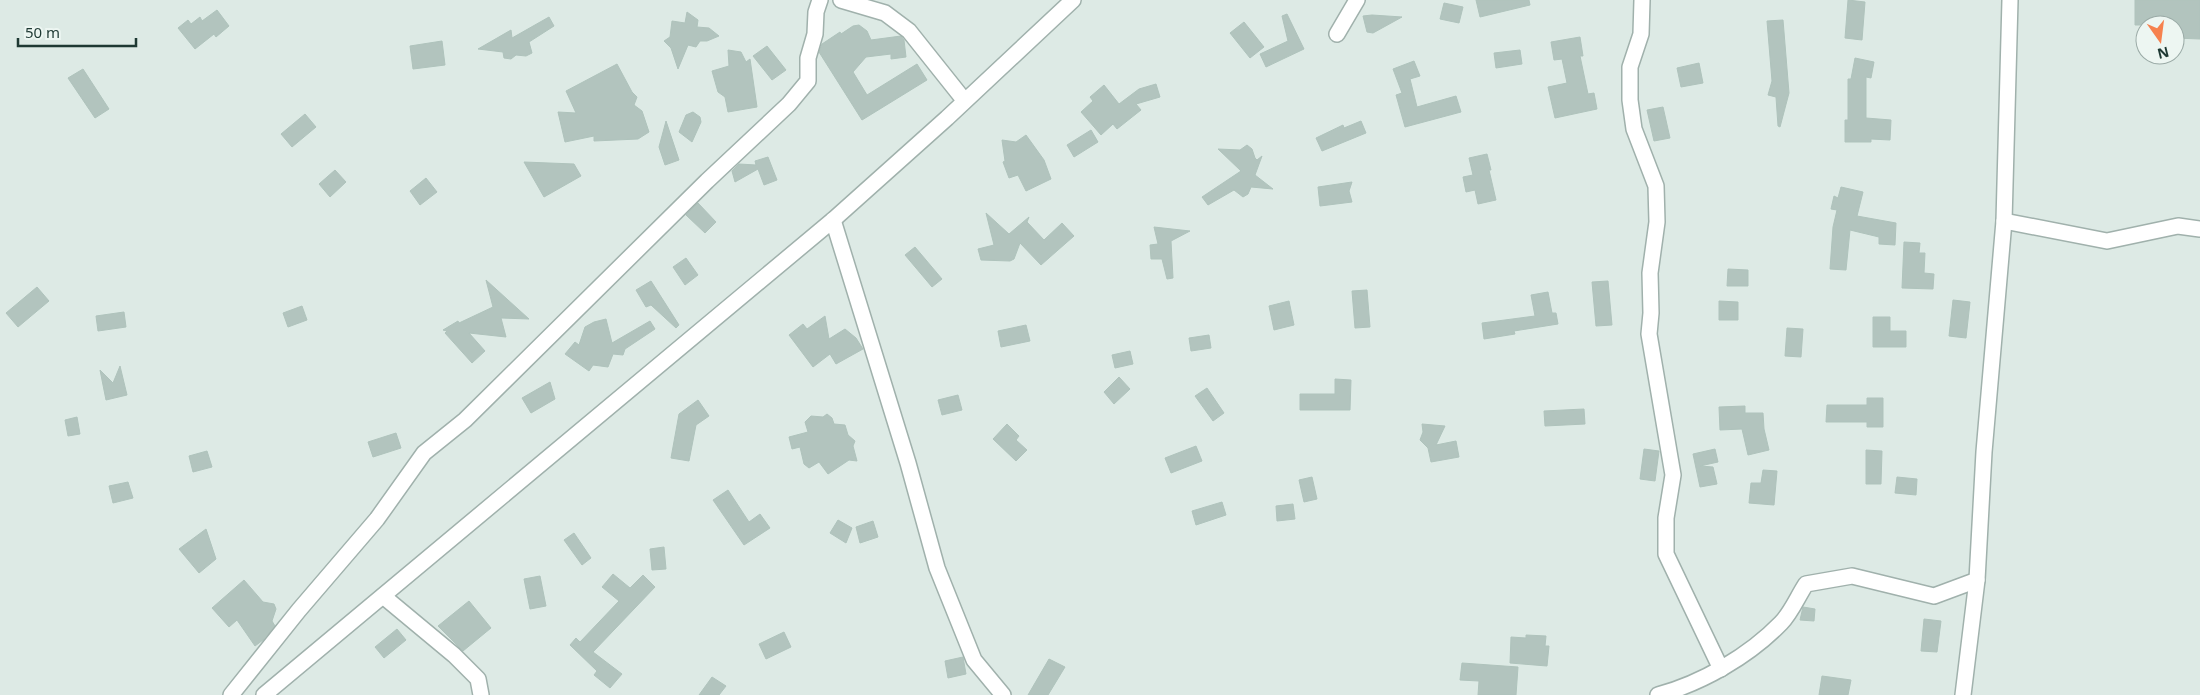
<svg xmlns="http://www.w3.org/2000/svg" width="2200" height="695" font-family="'Noto Sans',sans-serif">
<rect width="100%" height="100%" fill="#ddeae5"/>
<g fill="#b2c4be" stroke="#afc3bc">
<path d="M1476,0H1529L1530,5L1480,17Z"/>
<path d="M1848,0L1865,2L1862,40L1845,38Z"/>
<path d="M2135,0H2200V39L2175,38V25H2135Z"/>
<path d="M1444,3L1463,7L1459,23L1440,19Z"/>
<path d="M217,10L229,26L216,37L214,34L195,49L178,28L188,20L191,24L200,17L202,21Z"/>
<path d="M687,12L698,20L697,27L709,28L719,36L707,41H700L696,47L688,45L678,69L671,48L664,41L670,37L672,21L685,23Z"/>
<path d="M1287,14L1304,49L1266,67L1260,54L1288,41L1282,16Z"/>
<path d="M1363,16L1372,15L1402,17L1373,33L1367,32Z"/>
<path d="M549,17L554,26L529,42L532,53L526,56L516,55L511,59L504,58L503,52L478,49L511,30L512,38Z"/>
<path d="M1783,20L1789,93L1780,127L1778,126L1776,97L1768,95L1772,81L1767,21Z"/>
<path d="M1244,22L1264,47L1250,58L1230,33Z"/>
<path d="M859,25L867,31L871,40L901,36L904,40L906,57L891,59V54L866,57L853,72L867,95L917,64L927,80L862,120L819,52L822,44L840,32L841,34L853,26Z"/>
<path d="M1580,37L1583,56H1580L1588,94L1594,93L1597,109L1555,118L1548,87L1567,83L1562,59L1554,60L1551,42Z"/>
<path d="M442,41L445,65L413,69L410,46Z"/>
<path d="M767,46L786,70L772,80L753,56Z"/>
<path d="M728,50L741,52L746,62L750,59L757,107L728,112L725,97L718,92L712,71L729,66Z"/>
<path d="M1520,50L1522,64L1496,68L1494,53Z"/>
<path d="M1855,58L1874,62L1871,78L1866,77V118L1891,120L1890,140L1871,139V142H1845V120H1848V79H1851Z"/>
<path d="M1414,61L1420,76L1410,79L1417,107L1456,96L1461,112L1405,127L1396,95L1402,93L1393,69Z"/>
<path d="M1699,63L1703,83L1681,87L1677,68Z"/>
<path d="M617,64L632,92L637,97L634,105L642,111L649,132L638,139L594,141V136L565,142L558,112L576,113L566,91Z"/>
<path d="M83,69L109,109L95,118L68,78Z"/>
<path d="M1156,84L1160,97L1136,104L1141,110L1117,129L1113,124L1101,135L1081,112L1093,101L1090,97L1104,85L1119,104L1139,89Z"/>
<path d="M1663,107L1670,138L1654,141L1647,110Z"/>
<path d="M693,112L700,117L701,122L692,142L679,132L686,115Z"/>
<path d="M305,114L316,127L292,147L281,134Z"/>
<path d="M666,121L679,160L665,165L659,147Z"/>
<path d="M1361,121L1366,133L1322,151L1316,138L1343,125L1344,128Z"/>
<path d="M1091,130L1098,142L1074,157L1067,145Z"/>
<path d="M1026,135L1044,160L1051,179L1026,191L1018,175L1009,178L1003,162L1005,161L1002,140L1016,142Z"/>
<path d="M1247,145L1252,149L1255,158L1257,160L1262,156L1255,175L1273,189L1251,187L1248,194L1243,197L1234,190L1208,205L1202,197L1241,171L1218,149L1240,150Z"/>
<path d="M1487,154L1491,170H1489L1496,200L1478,204L1475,190L1466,192L1463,177L1473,175L1469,158Z"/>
<path d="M768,157L777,180L764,185L758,169L735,182L732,171L739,164L756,165L755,161Z"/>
<path d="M524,162L574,164L581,176L544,197Z"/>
<path d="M335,170L346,182L330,197L319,184Z"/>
<path d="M426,178L437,192L420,205L410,191Z"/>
<path d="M1352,182L1349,191L1352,202L1320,206L1318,187Z"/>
<path d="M1841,187L1863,192L1857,216L1896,223L1895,245L1879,244V237L1850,230L1846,270L1830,269L1833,227L1837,210L1831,209L1834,196L1838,198Z"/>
<path d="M698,203L716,222L705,233L686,215Z"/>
<path d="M986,213L1009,234L1029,217L1027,222L1044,240L1062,223L1074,236L1041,265L1020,243L1014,259L1010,261L981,260L978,249L994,245Z"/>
<path d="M1154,227L1190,231L1171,241L1173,278L1167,279L1162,259H1151L1150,245L1158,244Z"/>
<path d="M1904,242L1920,243L1919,253H1925L1924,273L1934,274L1933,289L1902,288Z"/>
<path d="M915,247L942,279L932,287L905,255Z"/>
<path d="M686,258L698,275L685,285L673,267Z"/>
<path d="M1728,269L1748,270V286H1727Z"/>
<path d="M486,280L529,319L501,318L506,337L469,333L485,351L472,363L445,333L447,331L443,330L458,321L459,323L493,307Z"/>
<path d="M651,281L679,325L676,328L651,305L646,307L636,290Z"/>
<path d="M1608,281L1612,325L1596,326L1592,282Z"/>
<path d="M37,287L49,301L18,327L6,313Z"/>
<path d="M1367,290L1370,327L1355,328L1352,291Z"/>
<path d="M1548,292L1552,313H1556L1558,324L1514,331L1515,334L1484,339L1482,323L1535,316L1531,295Z"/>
<path d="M1953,300L1970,302L1966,338L1949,336Z"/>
<path d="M1289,301L1294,325L1274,330L1269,306Z"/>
<path d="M1719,301L1738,302V320H1719Z"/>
<path d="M302,306L307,320L288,327L283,313Z"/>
<path d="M124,312L126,327L98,331L96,316Z"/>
<path d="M825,316L829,339L845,329L856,338L863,349L836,364L830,354L813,367L789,335L803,324L807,329Z"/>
<path d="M1873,317H1890V331H1906V347H1873Z"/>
<path d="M606,319L612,343L650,321L655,329L625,349L623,355L613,354L608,367L593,365L589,371L565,354L575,342L579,345L585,327L594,322Z"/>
<path d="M1026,325L1030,341L1001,347L998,331Z"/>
<path d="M1787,328L1803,329L1801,357L1785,356Z"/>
<path d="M1209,335L1211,348L1191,351L1189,338Z"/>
<path d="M1130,351L1133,364L1115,368L1112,355Z"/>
<path d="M120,366L127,395L106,400L100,370L113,383Z"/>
<path d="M1119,377L1130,389L1114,404L1104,392Z"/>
<path d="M1335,379L1351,380L1350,410H1300V394H1335Z"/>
<path d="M550,382L555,399L531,413L522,398Z"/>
<path d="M1207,388L1224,413L1213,421L1195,396Z"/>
<path d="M958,395L962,410L942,415L938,400Z"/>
<path d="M1867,398H1883V427H1867V422H1826L1827,405H1867Z"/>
<path d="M698,400L709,416L696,425L689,461L671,458L679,414Z"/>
<path d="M1745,406V413H1763L1764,429L1769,450L1748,455L1742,429L1720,430L1719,407Z"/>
<path d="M1584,409L1585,424L1545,426L1544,411Z"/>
<path d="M827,414L832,418L834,424L845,425L848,435L855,441L853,446L857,461L849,460L828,474L819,462L809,468L804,464L800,447L792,449L789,437L808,432L805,422L811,416L823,417Z"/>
<path d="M77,417L80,434L68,436L65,420Z"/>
<path d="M1007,424L1019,436L1016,440L1027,450L1016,461L993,439Z"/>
<path d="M1422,424L1445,426L1436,445L1456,441L1459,457L1431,462L1428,448L1420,440L1423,432Z"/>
<path d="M396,433L401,448L373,457L368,442Z"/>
<path d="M1196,446L1202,461L1171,473L1165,458Z"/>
<path d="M1644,449L1659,451L1655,481L1640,479Z"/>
<path d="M1715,449L1718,462L1700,466L1713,467L1717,484L1700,487L1693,454Z"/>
<path d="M1866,450L1882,451L1881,484H1866Z"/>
<path d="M207,451L212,467L193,472L189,456Z"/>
<path d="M1763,470L1777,471L1774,505L1749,503L1751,483H1761Z"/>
<path d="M1312,477L1317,499L1304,502L1299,480Z"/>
<path d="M1897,477L1917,479L1916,495L1895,493Z"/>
<path d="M128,482L133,498L113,503L109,486Z"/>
<path d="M728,490L749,522L760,514L770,528L744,545L713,500Z"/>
<path d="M1222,502L1226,515L1196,525L1192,511Z"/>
<path d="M1293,504L1295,519L1277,521L1276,506Z"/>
<path d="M838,520L852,528L846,543L830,533Z"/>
<path d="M873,521L878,537L860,543L856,527Z"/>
<path d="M206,529L216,559L199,573L179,549Z"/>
<path d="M574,533L591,558L582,565L564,540Z"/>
<path d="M664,547L666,569L652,570L650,549Z"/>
<path d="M613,574L630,588L643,575L655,587L593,652L622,674L610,688L594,675L597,671L570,645L576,638L580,642L619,601L602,587Z"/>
<path d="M540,576L546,606L530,609L524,579Z"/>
<path d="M244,580L263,602L274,604L276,609L272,621L275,626L263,640L255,646L237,620L229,627L212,608Z"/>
<path d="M469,601L491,628L463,651L438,626Z"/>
<path d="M1803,607L1815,609L1814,621L1800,620Z"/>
<path d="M1924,619L1941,621L1937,652L1921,651Z"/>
<path d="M397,629L406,640L384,658L375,647Z"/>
<path d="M784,632L791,647L766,659L759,644Z"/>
<path d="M1526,635L1546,636L1545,646H1549L1547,666L1510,663L1511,637L1526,638Z"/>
<path d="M963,657L966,674L948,678L945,661Z"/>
<path d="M1049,659L1065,667L1048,695H1028Z"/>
<path d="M1462,663L1518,667L1516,695H1478L1479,681L1460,680Z"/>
<path d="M1822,676L1851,680L1848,695H1819Z"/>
<path d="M712,677L726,686L719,695H699Z"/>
</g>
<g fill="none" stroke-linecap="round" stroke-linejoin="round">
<defs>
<g id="minor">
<path d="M841,0L885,13L909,31L964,100"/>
<path d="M1642,0L1641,34L1630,67V100L1634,129L1656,186L1657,222L1650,273L1651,313L1649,334L1673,475L1666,518V554L1721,669"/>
<path d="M1337,34L1357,0"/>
<path d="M833,220L908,463L937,568L974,660L1003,695"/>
<path d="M2004,221L2107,241L2178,226L2200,229"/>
<path d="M383,596L454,655L478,679L481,695"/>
<path d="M231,695L299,610L377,519L424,453L465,420L707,181L789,104L808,81V58L815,34L816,12L820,0"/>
<path d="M1658,695C1702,683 1749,656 1781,623C1791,613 1798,596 1806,584L1852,576L1934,596L1977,580"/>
<path d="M1963,695L1977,580L1984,452L2004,221L2010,0"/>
</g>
<path id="tertiary" d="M264,695L833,220L947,118L1073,0"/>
</defs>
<use href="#minor" stroke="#a0b1ac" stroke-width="18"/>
<use href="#tertiary" stroke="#a0b1ac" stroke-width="18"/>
<use href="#minor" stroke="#fff" stroke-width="15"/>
<use href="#tertiary" stroke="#fff" stroke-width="15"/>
</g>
<g transform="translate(2160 40) rotate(166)"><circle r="24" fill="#edf6f2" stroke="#9aaaa6"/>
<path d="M0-4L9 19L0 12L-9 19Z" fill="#f6814e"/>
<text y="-8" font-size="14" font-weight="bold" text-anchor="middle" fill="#1e3933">N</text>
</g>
<path d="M18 38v8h118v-8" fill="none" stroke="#1e3933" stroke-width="2.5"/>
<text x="25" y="38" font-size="15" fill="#1e3933" stroke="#edf6f2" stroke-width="4" paint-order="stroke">50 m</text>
</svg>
